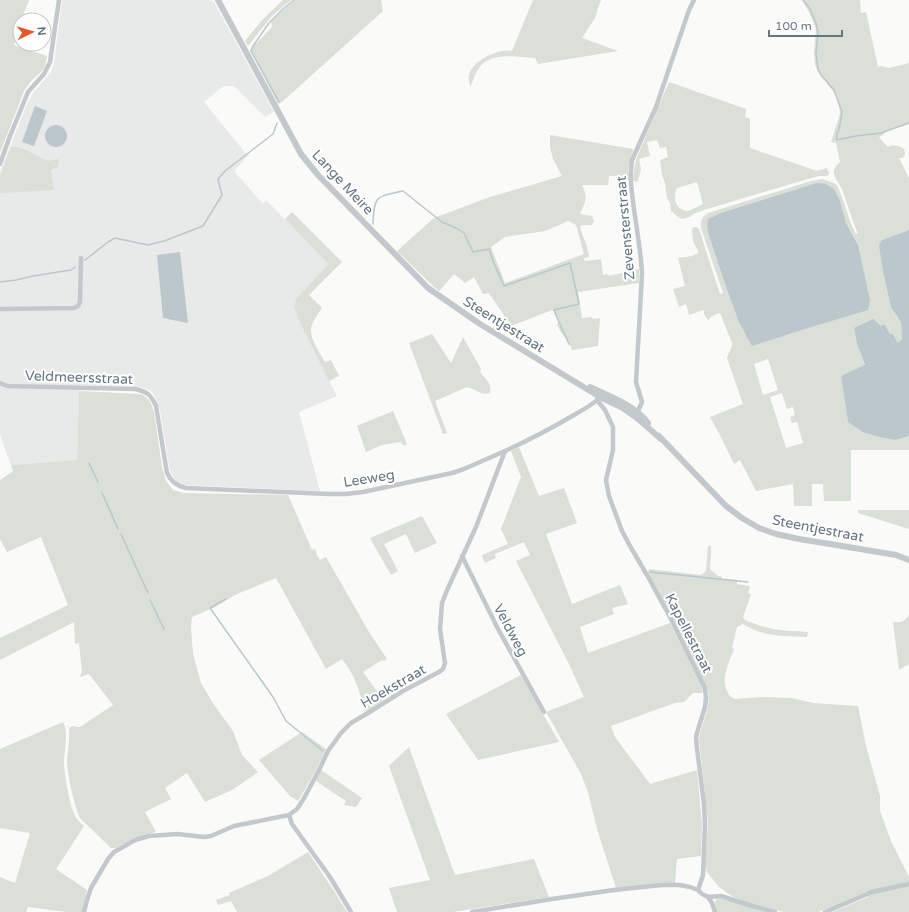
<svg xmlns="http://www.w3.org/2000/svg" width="909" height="912" font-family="'Varela Round',sans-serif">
<rect width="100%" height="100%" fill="#fafaf8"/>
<path fill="#e8e9e9" d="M62,0H208L214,2L274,112L265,117L234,86H225L221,88L204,102L248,156L234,171L263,204L266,200L328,264L296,299L294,307L301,325L337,396L299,412L320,491L184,485L177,482L170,472L160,410L155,397L151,391L143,388L131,386L79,385L77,460L11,465L0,435V172L26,106L33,93L51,72L54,64Z"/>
<g fill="#dadfd7" fill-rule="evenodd">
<path d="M0,0H29L21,20H20V24L14,45L47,56L45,66L42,71L32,80L24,91L0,153Z"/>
<path d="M283,0H291L272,16L248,46L245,41L262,20Z"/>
<path d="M295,0H381L383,11L282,102L278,104L250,50L272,27L271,21Z"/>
<path d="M533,0H601L598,8L595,18L582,38L618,51L538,64L535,58C517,57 491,51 479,68C475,73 473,81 470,88C470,84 468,78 469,75C472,61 499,48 512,51Z"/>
<path d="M802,0H860L861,13L866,12L878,67L881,66L889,68L909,63V124L901,127L900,126L885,132L883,135L879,137L884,143L888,147C894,144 899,146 904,149L905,154L903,158H899L909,178V230L882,240L883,271L891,308L897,316L901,323L902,339L899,342H897L893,335L890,334L883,324L881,327L854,328L857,344L865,366L841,376L848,422L896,440L909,436V450H851V501H824L823,484H812V506H794L793,484L756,491L740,460L734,464L720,435L710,417L743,404L727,358C728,353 732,349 732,343L720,313C715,314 712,316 708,320L704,314V310L689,315L686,304L679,307L673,289L685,286L678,258L692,256L698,253V250C693,245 692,236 692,229L694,227H697L699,229L720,294L723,293L701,228C700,221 702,217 708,213L811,181L823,179L836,184C845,199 847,218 856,234L858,233L855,227L842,189L836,179L834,174V170L837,165L840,162L836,143L831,142L840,114L839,106L837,96L818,72L815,65L814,52L816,29L809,12ZM840,201L846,223L858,245L738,320L726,287L708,233L707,226ZM768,359L778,390L763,395L754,364ZM782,393L787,409L793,407L795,415L790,417L792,423L797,422L803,443L786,448L770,397Z"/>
<path d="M669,82L746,109L745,117L750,119V148L817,171L827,168L829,173L828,176H819L784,186L704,210L693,214L690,217L682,219L678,217L671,211L670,203L667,198L665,183L662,175L660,160L668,157L666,147L660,148L657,140L647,142L650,156L639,159L641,169L638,181L636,182L633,180L634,168L637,157ZM697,182L703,204C698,206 692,210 688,211C685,211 683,210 681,209C674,204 674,195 677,188Z"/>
<path d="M550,135L633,149L628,169L629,180H618V176H609L608,185H582C589,200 585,201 580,214L592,216L594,222L591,225H582L580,227C583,237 588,246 589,257L584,258V260L586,261L601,259L603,275L608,274L609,276L639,269V283L578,292L582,318L592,317L593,319L600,318L598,346L572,350C570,340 560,334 557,324L559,322L557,316L552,310L511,326L489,293L483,294L474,277L465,283L454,274L439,291L432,285L397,251L434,218L490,197L562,176L553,159L550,147ZM568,221L576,225L584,254L505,283L491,247L505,237L545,231L564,223Z"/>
<path d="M11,147H19L48,161L59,159L58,167L51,170L54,190L0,193V176Z"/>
<path d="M292,212L342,262L309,295L322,308C318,314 311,323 311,330C311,341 320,353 325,362L331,360L339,376L329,381L301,325L294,307L296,299L328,264L285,219Z"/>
<path d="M432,334L451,363L463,337L481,369L480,372C486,380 492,383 490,393C483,396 474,389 467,387L435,401L447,433L443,434L409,343Z"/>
<path d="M79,391L141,394C150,399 151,403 154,412L162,467L166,481L173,490L184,493L288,495L312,550L315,549L317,556L320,560L326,557L369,632L387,659L384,661L382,660L363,672L376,690L380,692L385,699L365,712C360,693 355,674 342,659L326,669L276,578L237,594L215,607L192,617L191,627L193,654L201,683L214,705L233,731L242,755L258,772L232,790L205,802L187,773L165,788L171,799L145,812L156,832L134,838L116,848H111L80,818C74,805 67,774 67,759C68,749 70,738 69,728L73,726L77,727H80L113,705L89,674L80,677L82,671L79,643L75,644L74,622L0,660V638L68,605L41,537L7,552L0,539V480L13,471L11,465L77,460Z"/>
<path d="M393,411L407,444L405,446L402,444L401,442L382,445L366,452L357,426Z"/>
<path d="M519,447L539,496L564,488L577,523L546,534L572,604L620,585L628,604L612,608L614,614L580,627L588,653L670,623L702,686L703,690L702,693H693L684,702L675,703L611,726L615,737L650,784L697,770L702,825L701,856L677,859L675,883L616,888L597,829L588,792L581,774L546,712L584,697L568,662L516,561L530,555L524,542L495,554L496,558L485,563L482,555L508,544L501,529L521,477L511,451Z"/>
<path d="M858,510H909V529L858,513Z"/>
<path d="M422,516L437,543L415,553L406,534L384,544L398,571L391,575L370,538Z"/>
<path d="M708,546H711V551L710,569L718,576H721L723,579L737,580V584L750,586L748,593L751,594L743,617C745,621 749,622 753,623C771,631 789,631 808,632L807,637C784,636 763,637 743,624L737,627L732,648L734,649C729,662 720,679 728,693C729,696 733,698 735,699L761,697L792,698L813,703L858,706L866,746L880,796V811L891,841L909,877V912H832L868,897L866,892L839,904L818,912H784L745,902L733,897L719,887L707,872L705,866L708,822L699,739C702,722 711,708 708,690L678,628L648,573L649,569L701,575L706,571Z"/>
<path d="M909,615V664L899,670L893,622C902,623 903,622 909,615Z"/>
<path d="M521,675L559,742L478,760L446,714Z"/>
<path d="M63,722C69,734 64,749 64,762C64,774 70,810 77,819C79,822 82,824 84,826L56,869L87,890L82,912H66L28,907L26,912H0V877L15,883L30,833L0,828V749Z"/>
<path d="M302,732L326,749L315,772L298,801L290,796L259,760Z"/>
<path d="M409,747L455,875L534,859L549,897L453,912H397L389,888L430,880L389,766Z"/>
<path d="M321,770L362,798L356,807L344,805L346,801L316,781Z"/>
<path d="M308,852L336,894L347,912H237L231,901L218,905L216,900L230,895L229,893L268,876Z"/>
<path d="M717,899H723L768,912H717L715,904V901Z"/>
</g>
<g fill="#bbc7cb">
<path d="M35,106L47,111L34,146L22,142Z"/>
<circle cx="56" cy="136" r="11"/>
<path d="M817,183L826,184L834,189L840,201L846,223L858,245L870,300L868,310L795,332L752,346L738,320L726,287L708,233L707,226L708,219L721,213Z"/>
<path d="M909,230V436L896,440L880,437L863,432L848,422L841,376L865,365L857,344L854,328L873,319L881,326L884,324L890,334H893L897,342H899L902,339L901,323L897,316L891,308L883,271L879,245L882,240Z"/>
<path d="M180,252L188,323L163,318L157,255Z"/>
</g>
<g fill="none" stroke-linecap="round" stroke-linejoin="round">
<g stroke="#bbc7cb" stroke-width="1.5">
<path d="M803,0L810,9L816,23L818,32L816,54L818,69L821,75L834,90L842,112L839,130L837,133V140L856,136L881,133L909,123"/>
<path d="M279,102L251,51L253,46L269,23L283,9L294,0"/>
<path d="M373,224C374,195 376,197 403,191L442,222L458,229L464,233L473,252L489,249L493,261L504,286L570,263L579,304L554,310L558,320L569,344"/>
<path d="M85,260L108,242L115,238L148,245L164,241L203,226L222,195L218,179L225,171L273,134L277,123"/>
<path d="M0,282L16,280L33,276L71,270L75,267"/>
<path d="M89,463L98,482"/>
<path d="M102,493L118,529"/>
<path d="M121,534L148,593"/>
<path d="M650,572L748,582"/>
<path d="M226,599L210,608L273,697L286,721L323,751"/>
<path d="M150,600L164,629"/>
</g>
<g stroke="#c3c8cc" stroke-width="4.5">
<path d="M0,164L10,136L28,92L44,74L50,62L59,0"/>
<path d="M0,309L74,308L78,306L80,302L81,258"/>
<path d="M0,383L7,386L135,389C148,392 150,394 156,406L167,473C171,482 177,486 186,488L329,494H346L363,492L452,473L464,469L505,451"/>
<path d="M597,400L605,410L613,427V450L606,480L609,496L622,531L630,546L647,575L670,617L705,688L706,698L705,707L697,733L696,738L697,748L704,804L705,824L703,875L698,890"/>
<path d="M636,415L642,402L636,382L642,274C641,252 637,231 634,209C632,193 629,177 632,160L656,107L689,10L694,0"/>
<path d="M462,556L497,627L544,712"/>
<path d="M289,815L292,824L330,877L351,912"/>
<path d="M708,897L721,896L749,905L775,912"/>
<path d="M84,912L87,900L91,888L108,859L114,852L135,840L149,836L177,834L204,837L211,836L234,826L289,815L297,809L303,800L319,770L328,751L341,733L351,723L368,713L403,691L439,672L443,669L445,663L440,629L442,603L448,588L476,527L505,451C529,440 552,428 574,415C584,409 594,404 602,396"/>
<path d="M472,912L552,899L614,890L662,885H680L690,887L698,890L702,894L708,897L712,903L715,912"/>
<path d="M825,912L872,892L909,884"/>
</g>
<g stroke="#c3c8cc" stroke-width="6">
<path d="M218,0L301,154L318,175L428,288L480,324L600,397L623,408L637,418L661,439"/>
<path d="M590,387C611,397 634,405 648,423"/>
<path d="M659,436L726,506L742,518L759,528L776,534L799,539L836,545L896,555L909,560"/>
</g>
</g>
<g text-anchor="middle" stroke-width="4" stroke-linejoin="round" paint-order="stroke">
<g font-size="14" fill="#657683" stroke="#fff">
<text transform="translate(343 182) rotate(47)" y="5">Lange Meire</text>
<text transform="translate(625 228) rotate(-95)" y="5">Zevensterstraat</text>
<text transform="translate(504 324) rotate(32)" y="5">Steentjestraat</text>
<text transform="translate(79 377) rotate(2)" y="5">Veldmeersstraat</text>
<text transform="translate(369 478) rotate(-9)" y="5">Leeweg</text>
<text transform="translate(818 528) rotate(11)" y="5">Steentjestraat</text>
<text transform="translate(511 630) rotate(62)" y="5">Veldweg</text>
<text transform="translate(689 633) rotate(63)" y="5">Kapellestraat</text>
<text transform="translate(393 686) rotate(-30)" y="5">Hoekstraat</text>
</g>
</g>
<g transform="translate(32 32) rotate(85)"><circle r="19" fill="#ffffff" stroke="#c1c8cd"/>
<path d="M0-3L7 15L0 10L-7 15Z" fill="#e4572e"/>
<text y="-6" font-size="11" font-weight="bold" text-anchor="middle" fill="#657683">N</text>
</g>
<path d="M769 30v6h73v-6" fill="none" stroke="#657683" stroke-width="2"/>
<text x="775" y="30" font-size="12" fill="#657683" stroke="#ffffff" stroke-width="3" paint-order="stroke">100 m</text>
</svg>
